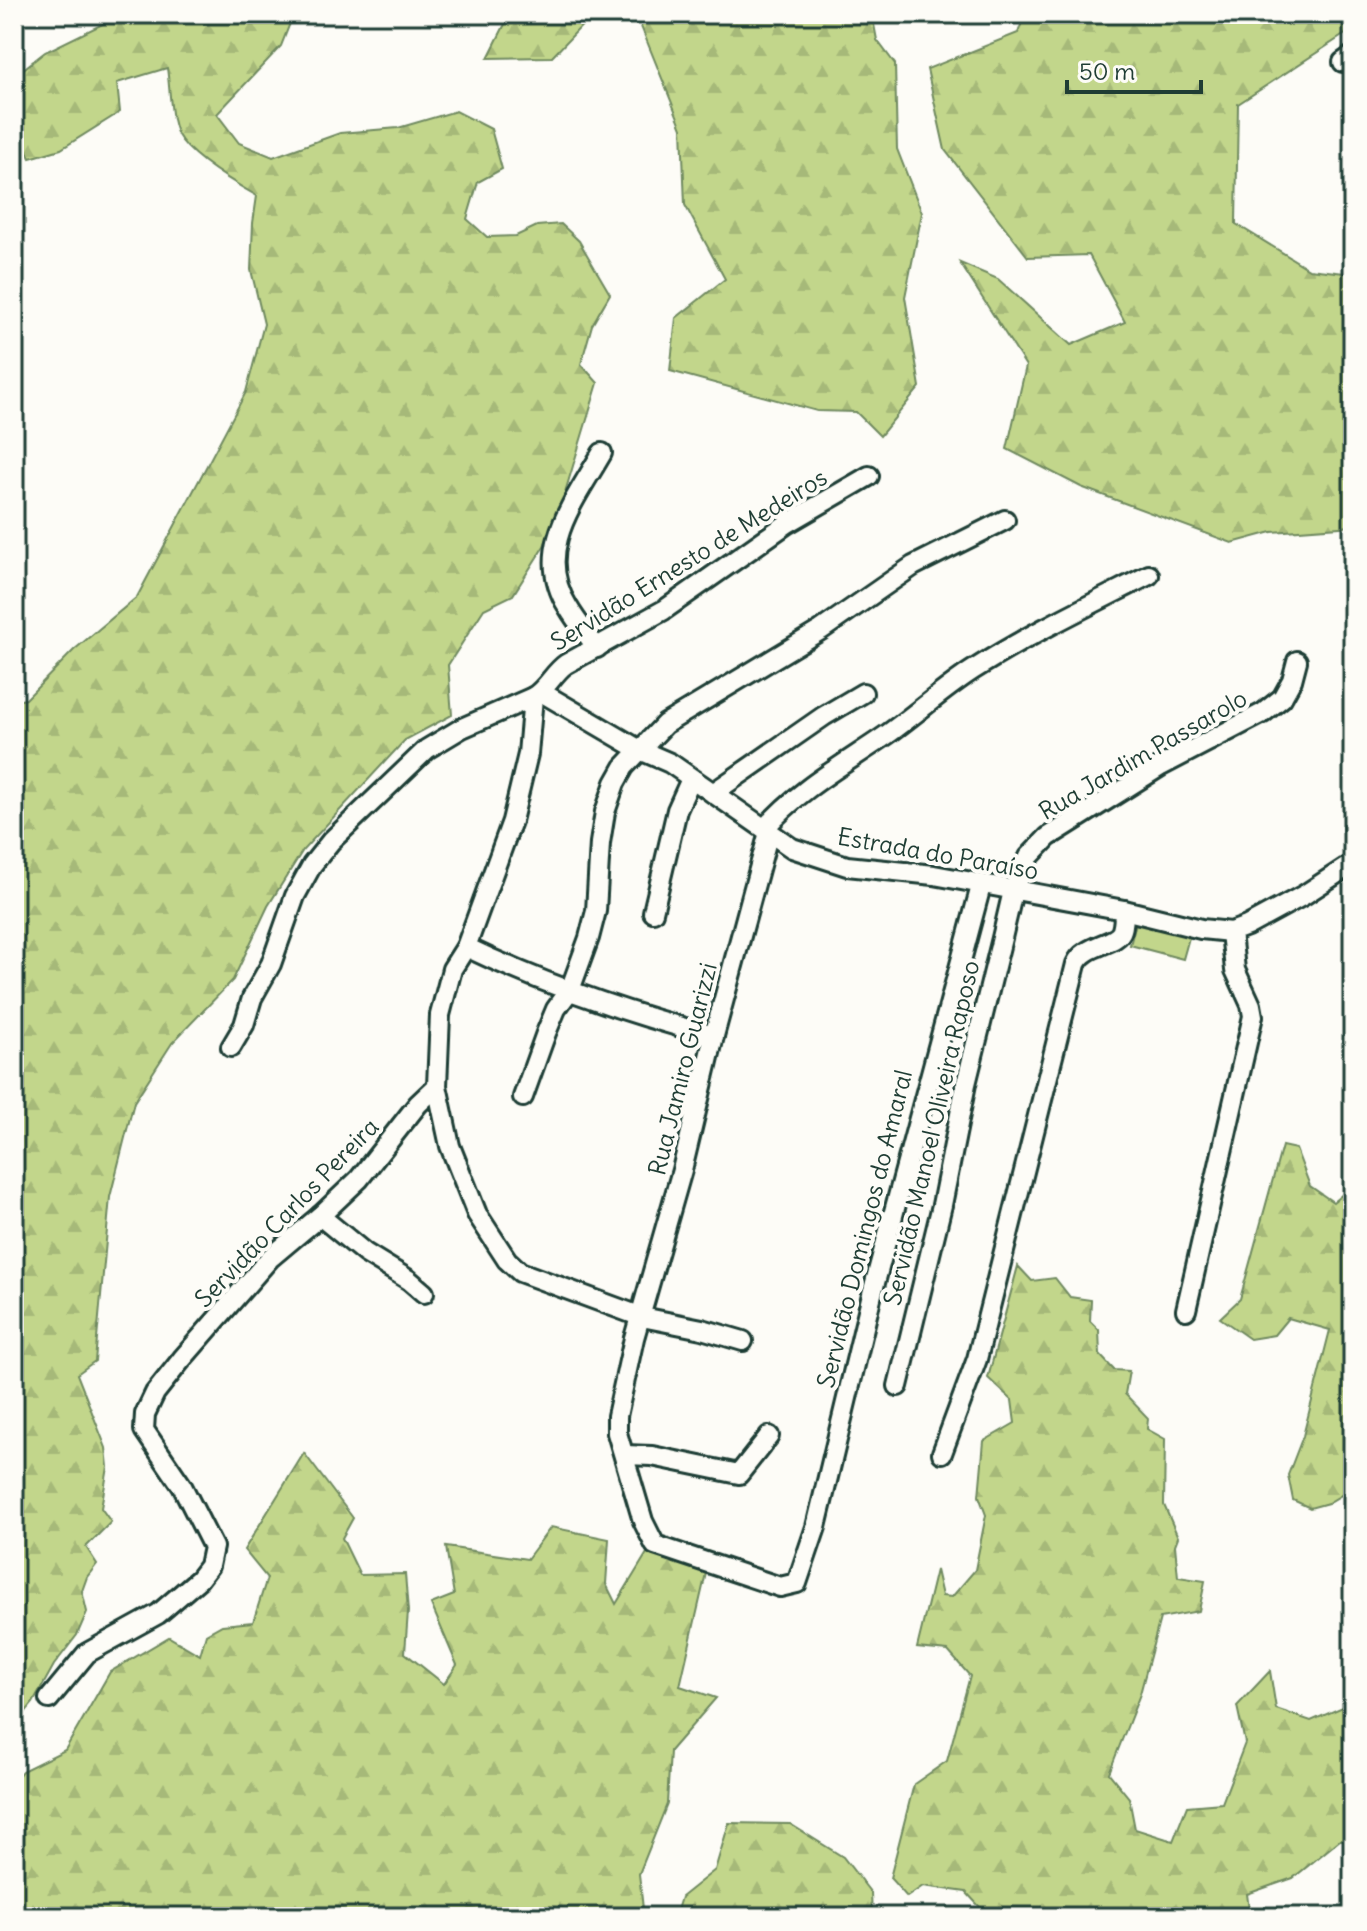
<svg xmlns="http://www.w3.org/2000/svg" width="1367" height="1931" font-family="Delius,sans-serif">
<defs>
<pattern id="forest-firs" width="22" height="20" patternUnits="userSpaceOnUse" patternTransform="scale(2)"><rect width="22" height="20" fill="#c2d68b"/><path d="M5 1l3.5 6h-7zM16 11l3.5 6h-7z" fill="#a6b979"/></pattern>
</defs>
<rect width="100%" height="100%" fill="#fdfcf7"/>
<filter id="ink" filterUnits="userSpaceOnUse"><feTurbulence type="fractalNoise" baseFrequency=".0125" numOctaves="2"/><feDisplacementMap in="SourceGraphic" scale="16" xChannelSelector="R" yChannelSelector="G"/><feConvolveMatrix kernelMatrix="1 2 1 2 8 2 1 2 1" color-interpolation-filters="sRGB"/></filter>
<g filter="url(#ink)">
<g fill="url(#forest-firs)" stroke="#708a60" stroke-width="2">
<path d="M123,14H279L290,23L281,46L217,114L239,143L273,157L340,133L398,128L456,111L491,129L502,169L478,182L467,219L487,237L516,236L537,226L561,224L579,241L610,294L592,325L581,364L598,383L563,499L544,546L513,595L484,609L448,665L452,715L405,740L303,850L268,906L233,980L172,1043L134,1102L110,1197L95,1361L77,1374L106,1448L108,1467L101,1508L111,1522L86,1547L97,1564L87,1577L82,1591L87,1612L77,1635L54,1665L33,1703L14,1726V701L26,699L74,650L137,597L246,392L264,324L251,270L253,223L257,196C236,184 189,156 178,135C170,119 170,87 167,68L117,83L120,112L61,149L30,158C16,131 14,96 14,67L22,70L45,52Z"/>
<path d="M510,14H593L552,57L488,58Z"/>
<path d="M636,14H872L877,40L895,64L897,149L922,213L905,297L920,387L880,436L856,412L817,411L670,371L676,318L725,279L685,205L682,128Z"/>
<path d="M1025,14H1353V29L1238,104L1236,224L1309,269L1353,274V526L1272,532L1232,543L1081,487L1007,449L1026,366L960,263L998,279L1071,345L1125,322L1089,255L1028,257L945,150L927,69L1018,33Z"/>
<path d="M1282,1146L1296,1149L1310,1186L1333,1202L1344,1193L1353,1167V1488L1328,1503L1310,1508L1293,1500L1288,1475L1303,1436L1330,1330L1288,1318L1274,1335L1250,1339L1220,1318L1240,1299Z"/>
<path d="M1018,1266L1032,1281L1055,1278L1070,1297L1091,1300L1090,1321L1099,1330L1100,1355L1114,1370L1129,1371L1125,1394L1148,1418L1147,1429L1165,1439L1164,1505L1178,1537L1175,1545L1178,1577L1205,1581L1199,1611L1160,1618L1140,1694L1109,1773L1129,1798L1135,1829L1173,1841L1187,1806L1222,1803L1245,1743L1237,1706L1270,1671L1276,1709L1311,1721L1343,1707L1353,1696V1839L1340,1840L1293,1878L1247,1894L1250,1917H989L966,1892L923,1886L907,1897L890,1878L914,1784L947,1761L970,1676L948,1651L917,1648L936,1570L942,1596L952,1597L975,1570L986,1515L979,1496L984,1441L1015,1423L1012,1400L988,1378Z"/>
<path d="M304,1453L353,1518L342,1538L360,1575L405,1574L408,1611L405,1653L444,1684L457,1665L431,1604L454,1595L446,1547L527,1559L551,1527L609,1539L606,1584L616,1604L650,1548L706,1573L680,1686L716,1698L670,1751L667,1804L639,1874L644,1917H14V1781L22,1771L65,1750L110,1672L169,1637L200,1655L206,1634L222,1625L253,1622L267,1578L244,1550Z"/>
<path d="M729,1823L790,1824L843,1857L871,1893L872,1917H675L681,1897L715,1870Z"/>
</g>
<path fill="#c2d68b" stroke="#708a60" stroke-width="2" d="M1137,919L1190,934L1183,959L1130,945Z"/>
<g fill="none" stroke-linecap="round" stroke-linejoin="round">
<defs>
<g id="minor">
<path d="M1343,62L1353,55"/>
<path d="M597,648C587,634 576,621 568,607C533,551 574,502 602,453"/>
<path d="M541,692L640,750L670,763L792,848L847,866L934,875L1124,910L1201,929L1231,932L1247,926L1304,895L1353,863"/>
<path d="M713,793L824,716L863,693"/>
<path d="M765,828C799,789 843,765 885,736C915,715 942,690 973,670C1029,634 1090,605 1149,575"/>
<path d="M769,832L714,1036L682,1170L634,1338L617,1416V1433L643,1521L655,1545L780,1587L797,1583L816,1527L872,1294L981,886"/>
<path d="M653,912L677,810L691,779"/>
<path d="M466,947C545,985 630,1014 714,1036"/>
<path d="M231,1047L244,1025L252,998L271,964L295,896L312,865L331,841L427,749L462,728L533,697"/>
<path d="M523,1097L546,1033L556,1009L570,990L589,938L596,911L600,843L605,812L615,783L624,767L665,724L821,630L913,566L1005,520"/>
<path d="M320,1216L365,1253L409,1280L424,1293"/>
<path d="M1186,1310L1253,1016L1251,1005L1235,970L1231,932"/>
<path d="M743,1341L702,1329L642,1317L520,1272L507,1260L477,1214L450,1146L437,1086L440,1015L452,969L466,947L512,821L528,754L533,697C547,689 553,673 566,664L664,610L788,523L869,476"/>
<path d="M898,1386L942,1205L966,1084L1002,938L1013,891L1029,857L1048,837L1161,766L1263,713L1282,698L1292,680L1297,661"/>
<path d="M942,1453L977,1359L1076,964C1084,944 1118,945 1122,930C1124,924 1124,916 1124,910"/>
<path d="M625,1455L652,1456L739,1474L769,1436"/>
<path d="M49,1699L87,1653L158,1614L199,1579L209,1566L213,1547L182,1486L144,1430L145,1414L155,1393L182,1359L270,1258L320,1216L359,1179L418,1104L437,1086"/>
</g>
</defs>
<use href="#minor" stroke="#1f3d34" stroke-width="24"/>
<use href="#minor" stroke="#fdfcf7" stroke-width="18"/>
</g>
</g>
<g text-anchor="middle" stroke-width="8" stroke-linejoin="round" paint-order="stroke">
<g font-size="24" fill="#1f3d34" stroke="#fdfcf7">
<text transform="translate(689 560) rotate(-32)" y="8">Servidão Ernesto de Medeiros</text>
<text transform="translate(1143 755) rotate(-30)" y="8">Rua Jardim Passarolo</text>
<text transform="translate(938 854) rotate(10)" y="8">Estrada do Paraíso</text>
<text transform="translate(683 1069) rotate(-76)" y="8">Rua Jamiro Guarizzi</text>
<text transform="translate(932 1133) rotate(-77)" y="8">Servidão Manoel Oliveira Raposo</text>
<text transform="translate(287 1213) rotate(-46)" y="8">Servidão Carlos Pereira</text>
<text transform="translate(865 1229) rotate(-76)" y="8">Servidão Domingos do Amaral</text>
</g>
</g>
<rect width="1367" height="1931" fill="none" stroke="#fdfcf7" stroke-width="48"/>
<rect x="24" y="24" width="1319" height="1883" fill="none" stroke="#1f3d34" stroke-width="3" filter="url(#ink)"/>
<path d="M1067 80v12h134v-12" fill="none" stroke="#1f3d34" stroke-width="4"/>
<text x="1079" y="80" font-size="24" fill="#1f3d34" stroke="#fdfcf7" stroke-width="6" paint-order="stroke">50 m</text>
</svg>
